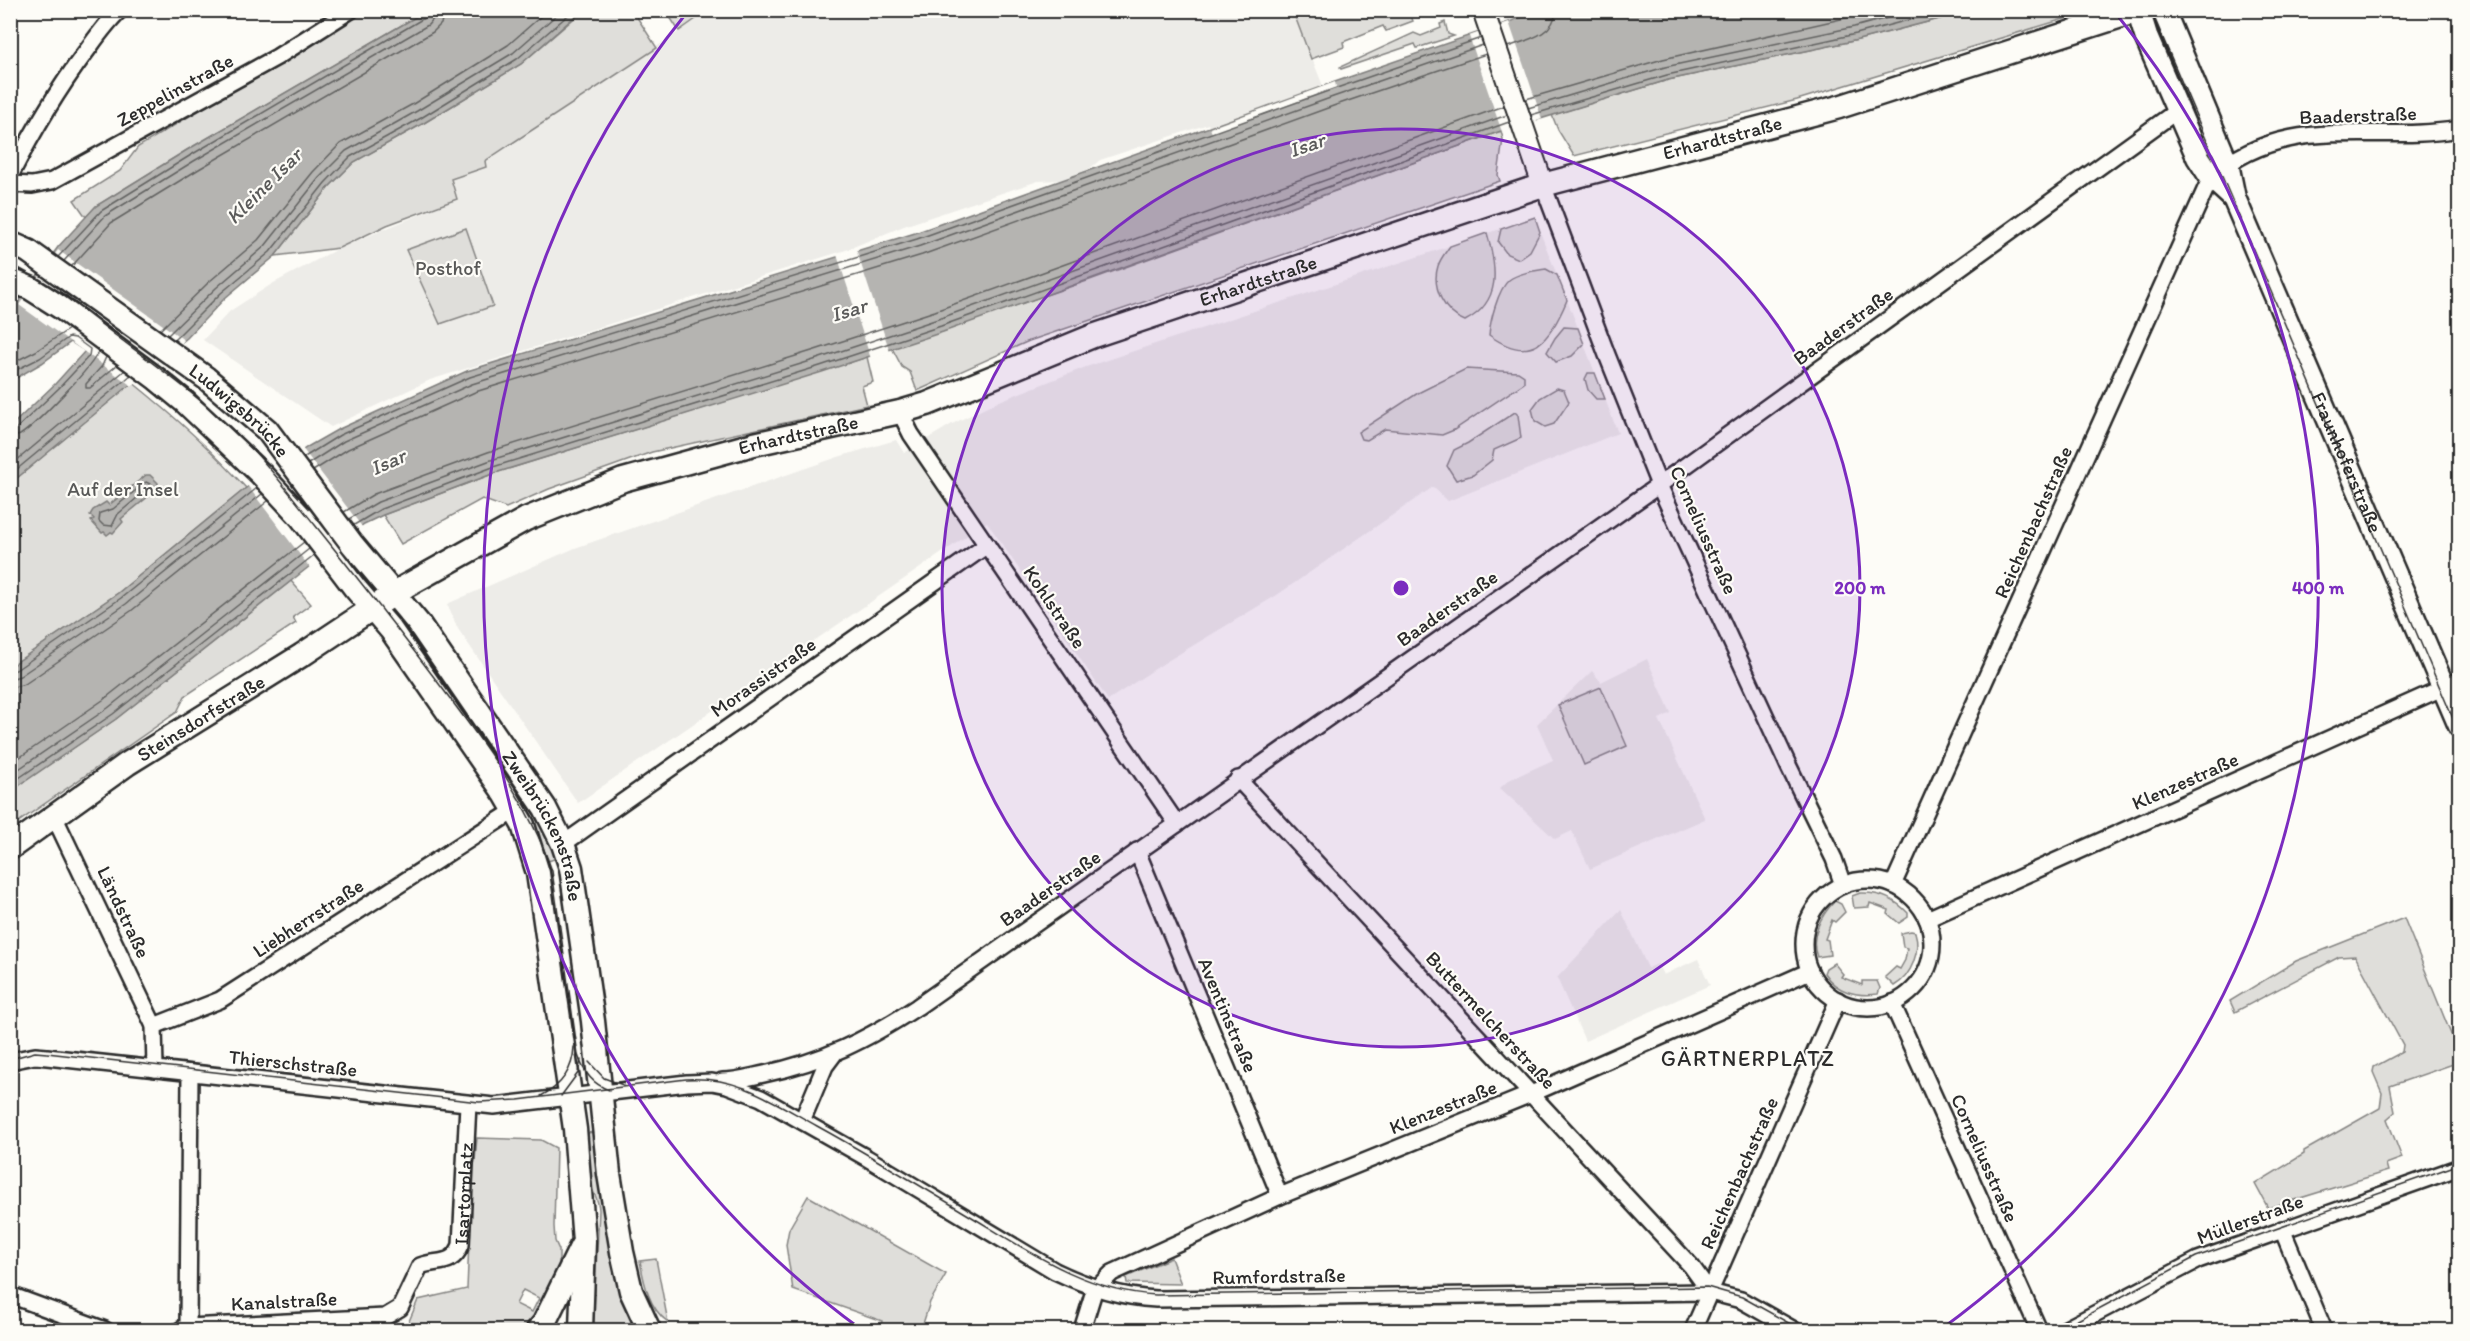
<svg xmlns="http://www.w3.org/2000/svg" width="2470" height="1341" font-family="Itim,sans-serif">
<rect width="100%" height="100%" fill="#fdfcf7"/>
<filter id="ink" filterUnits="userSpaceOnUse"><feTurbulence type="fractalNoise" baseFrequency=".0167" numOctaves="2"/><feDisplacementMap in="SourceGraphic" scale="12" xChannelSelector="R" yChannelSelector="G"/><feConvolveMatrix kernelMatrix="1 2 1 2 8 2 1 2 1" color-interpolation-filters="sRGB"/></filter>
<g filter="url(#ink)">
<g fill="#edece8" fill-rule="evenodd">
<path d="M707,11H1293L1325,91L1212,133L1208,124L1100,160L1089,169L1060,180L1038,181L904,226L846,250L430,380L331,427L203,340L230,311L272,284L339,248L457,199L451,179L486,167L484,161L620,73Z"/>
<path d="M1501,229L1498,243L1530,251L1540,232L1557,275L1545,269L1502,290L1490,322L1489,335L1522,351L1541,343L1560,317L1567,300L1578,328L1564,327L1572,356L1584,344L1595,373H1588L1585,379L1588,390L1596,399H1605L1618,433L1448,501L1433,487L1277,595L1164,663L1108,700L987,522L578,803L458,629L447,604L575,548L838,457L896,440L904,453L952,424L1002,400L1086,367L1450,246L1438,267L1488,302L1494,283L1493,255L1487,233ZM1466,369L1524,376L1523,383L1454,430L1442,435L1385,429ZM1515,412L1518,415L1521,438L1494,450H1454L1468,443Z"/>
<path d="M1647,659L1671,713L1659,719L1705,819L1590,869L1572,831L1555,839L1500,788L1509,780L1553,760L1537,724L1592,671L1601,682Z"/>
<path d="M1621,910L1648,968L1658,964L1663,975L1698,959L1710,985L1585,1041L1557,978Z"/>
</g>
<g fill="#dfdeda" stroke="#858482" stroke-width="1.5" fill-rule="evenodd">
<path d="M365,11H426L187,150L96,206L86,217L74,200L120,171L138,147Z"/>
<path d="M593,11H633L657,48L485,161L486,167L451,179L457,199L387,225L339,248L275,256L329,187L354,162L424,123L521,64L578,15Z"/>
<path d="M666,11H707L679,31Z"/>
<path d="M1293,11H1403L1404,14L1410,13L1413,21L1386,31L1383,26L1343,42L1344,47L1311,59Z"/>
<path d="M1970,11H2090L1797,100L1574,156L1558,130L1552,115L1668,80L1858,40Z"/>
<path d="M1445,22L1448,34L1454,36L1417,48L1415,44L1341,69L1340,67L1414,33L1421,36L1441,28L1440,24Z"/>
<path d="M1501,131L1503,139L1498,175L1500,181L1029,341L917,391L910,372L902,367L892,348L1087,281Z"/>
<path d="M1535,217L1540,232L1530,251L1519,259L1507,254L1498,242L1501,229Z"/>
<path d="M466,228L493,306L440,324L406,250Z"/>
<path d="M1487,233C1497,268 1502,302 1465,321C1445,314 1431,288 1438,266C1440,259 1446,252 1450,246Z"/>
<path d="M1546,269L1557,275L1567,300C1550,341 1532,366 1489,335C1490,322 1498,289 1509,280C1518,273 1534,271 1546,269Z"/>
<path d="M1564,327L1578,328L1584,344L1572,356L1556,362L1547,352L1555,338Z"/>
<path d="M867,357L873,382L862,386L867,405L652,452L549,489L506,508L482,499L401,544L383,515L495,473Z"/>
<path d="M1466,369L1518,372L1524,376V383L1454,430L1442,435L1385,429L1367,440L1361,439L1358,432L1418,393Z"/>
<path d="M1588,373H1595L1605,399H1596L1588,390L1585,379Z"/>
<path d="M132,382C173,415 211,449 246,488L118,593L11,666V483Z"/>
<path d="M1557,388L1564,390L1569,402L1554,424L1545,427L1535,421L1532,409L1540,398Z"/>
<path d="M1515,412L1518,415L1521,438L1494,450L1492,460L1473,475L1456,480L1447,466L1454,450L1468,443Z"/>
<path d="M291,581L311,604L293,617L296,623L185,696L177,712L11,827L10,791L116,719Z"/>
<path d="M417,639L541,816L557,858L545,862L407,646Z"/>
<path d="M1601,687L1627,746L1584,765L1558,705Z"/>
<path d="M1860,893C1880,892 1895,899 1908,913V917L1899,923L1888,914L1889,910L1870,903L1869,907L1854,908L1852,896Z"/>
<path d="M1835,901L1841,904L1845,912L1835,922L1832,920L1825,939L1828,940L1830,955L1817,957C1809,937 1821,915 1835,901Z"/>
<path d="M2404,918L2459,1054V1062L2390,1086L2395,1112L2387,1119L2402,1158L2386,1164L2388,1171L2268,1208L2255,1184L2304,1154V1151L2380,1108L2382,1093L2373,1072L2374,1067L2402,1052L2403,1045L2355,956L2339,957L2235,1012L2230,1001L2296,961Z"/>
<path d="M1911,931L1915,932C1921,950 1912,976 1894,986L1885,977L1896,967L1900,969L1905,960L1907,948L1903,947L1901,933Z"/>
<path d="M1834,963L1843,974L1841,977L1862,985V981H1877L1880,988L1878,994C1857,997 1836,992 1824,973L1826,968Z"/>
<path d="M593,1132L621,1297L636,1330H593L599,1210C599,1199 593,1193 589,1182C585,1167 588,1149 588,1133Z"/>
<path d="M477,1138L541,1140L556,1148L554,1226L555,1241L559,1250V1264L556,1279L530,1330H399L407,1326L418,1300L467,1289L472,1170L475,1161ZM523,1290L539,1298L532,1312L516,1304Z"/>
<path d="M808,1196L946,1274L930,1302L921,1330H898L881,1325L882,1321L793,1290L786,1245L789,1229Z"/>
<path d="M1171,1258L1181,1284L1127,1283L1126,1277Z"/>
<path d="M656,1259L668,1322C649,1309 644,1283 640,1261Z"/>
</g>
<g fill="#b5b4b1" stroke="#7e7d7b" stroke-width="1.5">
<path d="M426,11H581L521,64L424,123L354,162L329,187L275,256L225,298L187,338L11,483V426L55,384L85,351L71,342L42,363L11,381V312L58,247L96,206L187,150Z"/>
<path d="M1540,11H1970L1858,40L1668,80L1501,131L943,332L822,372L495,473L383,515L364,524L310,566L116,719L11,791V666L118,593L246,488L309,446L337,430L467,371L915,233L1329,84Z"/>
<path d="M146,475H150L158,483L156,490L121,519L123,522L113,533L111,532L107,535L104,532L102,533L91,521L94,519L90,515L93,510L106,502L109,505Z"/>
</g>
<g fill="#fdfcf7">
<path d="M1509,22L1542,119L1502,132L1469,36Z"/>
<path d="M1335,82L1336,87L1212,133L1210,128Z"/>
<path d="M856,249L890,352L871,359L837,255Z"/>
<path d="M58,250L184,340L179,347L132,386L19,305Z"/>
<path d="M302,448L363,528L310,568L247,485Z"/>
</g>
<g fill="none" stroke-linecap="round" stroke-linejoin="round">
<g stroke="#626261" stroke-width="1.5">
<path d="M1507,47C1527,40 1555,35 1556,10"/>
<path d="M1526,99L1663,59L1881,10"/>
<path d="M1528,108L1665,67L1854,27L1917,10"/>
<path d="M1531,115L1667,75L1856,34L1946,10"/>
<path d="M58,257L101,211L191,155L424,18L427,10"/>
<path d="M64,261L105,216L194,161L428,25L434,18L435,10"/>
<path d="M72,266L111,223L199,169L433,32L441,24L444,10"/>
<path d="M160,330L210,281L258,240L313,172L340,144L413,104L508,45L548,10"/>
<path d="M168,335L216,288L265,246L319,178L346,151L417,111L513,53L562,10"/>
<path d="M174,340L221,293L270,252L325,183L350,157L421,118L517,59L574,10"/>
<path d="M106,357L102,366L86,384V388H90L117,365"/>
<path d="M10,364L36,351L69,329"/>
<path d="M10,373L40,358L69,337L75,338L90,349L89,356L59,388L17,428L10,429"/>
<path d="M10,437C15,437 16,437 20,435C33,427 96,364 98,351"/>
<path d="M303,458L340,435L470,377L917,239L1331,90L1481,38"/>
<path d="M308,464L344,441L472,384L920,246L1333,97L1483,45"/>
<path d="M10,466L124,371"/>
<path d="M313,471L348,449L475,392L922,255L1336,105L1486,54"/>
<path d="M10,475L131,375"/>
<path d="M146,482L150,484V487L118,514L112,526L103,525L99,521L100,513L113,509Z"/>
<path d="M344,512L374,494L488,452L815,350L935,311L1504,106"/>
<path d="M349,519L378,502L491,460L817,359L938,319L1507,115"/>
<path d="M354,525L381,509L493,467L820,366L941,326L1509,122"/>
<path d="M10,671L16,670L121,598L257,488"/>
<path d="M10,679L20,676L126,604L262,494"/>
<path d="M10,688L25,684L131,611L268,501"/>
<path d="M10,764L103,700L304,542"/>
<path d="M10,775L108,708L309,549"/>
<path d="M10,784L113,714L314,555"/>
</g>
<defs>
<g id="minor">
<path d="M10,176C32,133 56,92 85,53C96,38 106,23 120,10"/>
<path d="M10,184L32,185L52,181L277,57L351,10"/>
<path d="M1543,185L1607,355L1659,485L1789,767L1834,859L1843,885"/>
<path d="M900,412L911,434L1177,824"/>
<path d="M1238,779L1692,1267L1710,1292"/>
<path d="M54,816L154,1026L155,1069"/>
<path d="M563,844L987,545"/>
<path d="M1137,851L1280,1196"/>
<circle cx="1868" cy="944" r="64"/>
<path d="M1893,885L2211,177C2288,111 2371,144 2460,129"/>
<path d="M1927,919L2460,680"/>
<path d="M1892,1003L2039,1330"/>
<path d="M154,1026L220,1000L515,810"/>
<path d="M10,1061L35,1056L47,1057L494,1106L687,1083L712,1082L727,1085L761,1098L867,1158L1055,1271C1088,1287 1120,1297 1156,1299L1710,1292L1741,1300L1794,1330"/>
<path d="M722,1081C736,1081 750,1077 764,1074C824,1061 865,1041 917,1007L1659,485L2178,110"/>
<path d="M802,1121L825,1066L834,1054"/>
<path d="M2282,1229L2324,1330"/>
<path d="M10,1295L105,1330"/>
<path d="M188,1327L190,1073"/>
<path id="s1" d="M180,1330L188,1327L385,1317L400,1308L420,1266C438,1259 452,1267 461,1245L468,1104"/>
<path d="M1082,1330L1094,1291L1112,1273L1280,1196L1531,1094L1810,971"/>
<path d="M1693,1330L1838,1000"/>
<path d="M2064,1330L2198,1260L2460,1167"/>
</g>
<path id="tertiary" d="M1483,10L1543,185"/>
<g id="secondary">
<path d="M2138,10L2147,39L2198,157L2211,177L2234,198"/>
<path id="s2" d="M2163,10L2227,164L2234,198L2460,726"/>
<path id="s3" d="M10,243L28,251L206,378L267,430L352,544L419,624L545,808L563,844L571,868L593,1021L609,1174L622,1252L631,1291L649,1330"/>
<path d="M10,280L30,288L60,307L157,379L185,402L261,474L301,517L355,588L391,630L505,794L523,825L538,873L575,1129L584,1241L581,1330"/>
<path id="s4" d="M10,848L127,764L302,655L406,586L526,519L623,480L754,444L900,412L927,404L1093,336L1543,185L1839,107L2140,10"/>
<path d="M538,1330L544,1323L581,1247"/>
</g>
</defs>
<use href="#minor" stroke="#2b2b2b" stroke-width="20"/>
<use href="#tertiary" stroke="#2b2b2b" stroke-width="24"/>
<use href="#secondary" stroke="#2b2b2b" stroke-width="27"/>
<use href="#minor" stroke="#fdfcf7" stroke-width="15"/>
<use href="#tertiary" stroke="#fdfcf7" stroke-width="20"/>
<use href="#secondary" stroke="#fdfcf7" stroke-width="22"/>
<g stroke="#2b2b2b" stroke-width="1.5">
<path d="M2151,10L2460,735"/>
<path d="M10,264C49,282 82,309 115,335C162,370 211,405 251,448C274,472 294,499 315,525C352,571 388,617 424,664C472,728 526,794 552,871L578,1055C583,1071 592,1084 609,1090"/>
<path d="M10,1059L35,1052L47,1053L479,1102L518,1100L686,1079C739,1076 772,1101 817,1126C866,1153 914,1182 962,1211C1024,1248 1082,1291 1156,1295L1707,1287L1742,1297L1801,1330"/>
<path d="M589,1062L604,1078L623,1085"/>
<path d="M541,1096C561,1086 573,1069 574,1047"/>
<path d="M561,1096L578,1073L581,1060"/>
<path d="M2059,1330L2196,1257L2460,1164"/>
</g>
</g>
</g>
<circle cx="1401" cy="588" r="459" fill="#7b2cbf" fill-opacity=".12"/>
<g fill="none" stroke="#7b2cbf" stroke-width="3">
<circle cx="1401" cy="588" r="459"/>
<path d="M862 1330A917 917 0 0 1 688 11M2114 11A917 917 0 0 1 1940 1330"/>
</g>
<g text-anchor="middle" stroke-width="4.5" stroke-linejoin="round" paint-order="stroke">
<g font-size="20" fill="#2b2b2b" stroke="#fdfcf7">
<text transform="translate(175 90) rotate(-29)" y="7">Zeppelinstraße</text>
<text transform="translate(2358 115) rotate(-2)" y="7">Baaderstraße</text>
<text dy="7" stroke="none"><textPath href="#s4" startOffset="1870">Erhardtstraße</textPath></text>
<text dy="7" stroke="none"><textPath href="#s4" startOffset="1384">Erhardtstraße</textPath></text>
<text transform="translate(1843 326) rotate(-36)" y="7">Baaderstraße</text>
<text dy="7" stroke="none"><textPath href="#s3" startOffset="285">Ludwigsbrücke</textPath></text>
<text dy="7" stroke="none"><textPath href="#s4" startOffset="898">Erhardtstraße</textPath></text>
<text dy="7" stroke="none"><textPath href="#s2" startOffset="489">Fraunhoferstraße</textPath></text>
<text transform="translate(2033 522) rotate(-66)" y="7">Reichenbachstraße</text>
<text transform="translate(1704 530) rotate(66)" y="7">Corneliusstraße</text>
<text transform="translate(1055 607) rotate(56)" y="7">Kohlstraße</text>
<text transform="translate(1447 608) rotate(-35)" y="7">Baaderstraße</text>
<text transform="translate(763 677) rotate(-35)" y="7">Morassistraße</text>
<text dy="7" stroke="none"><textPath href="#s4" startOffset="231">Steinsdorfstraße</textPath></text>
<text transform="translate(2185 781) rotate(-24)" y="7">Klenzestraße</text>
<text dy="7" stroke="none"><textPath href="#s3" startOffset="804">Zweibrückenstraße</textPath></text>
<text transform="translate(1050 888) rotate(-35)" y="7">Baaderstraße</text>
<text transform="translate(124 912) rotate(65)" y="7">Ländstraße</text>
<text transform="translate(308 918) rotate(-33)" y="7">Liebherrstraße</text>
<text transform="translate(1228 1015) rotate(67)" y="7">Aventinstraße</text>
<text transform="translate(1491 1020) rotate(47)" y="7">Buttermelcherstraße</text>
<text transform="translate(293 1063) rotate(6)" y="7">Thierschstraße</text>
<text transform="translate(1443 1107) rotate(-22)" y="7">Klenzestraße</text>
<text transform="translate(1985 1158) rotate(66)" y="7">Corneliusstraße</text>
<text transform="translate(1739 1173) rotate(-66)" y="7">Reichenbachstraße</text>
<text dy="7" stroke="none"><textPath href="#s1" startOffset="370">Isartorplatz</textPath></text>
<text transform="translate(2250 1219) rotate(-20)" y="7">Müllerstraße</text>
<text transform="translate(1279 1276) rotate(-1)" y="7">Rumfordstraße</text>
<text transform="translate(284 1301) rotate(-3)" y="7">Kanalstraße</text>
</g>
<g font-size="20" fill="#585857" stroke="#fdfcf7">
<text x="448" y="275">Posthof</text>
<text x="123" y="496">Auf der Insel</text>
</g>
<g font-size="21" font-style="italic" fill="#5b5b5a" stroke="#fdfcf7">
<text transform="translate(1307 145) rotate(-19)" y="7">Isar</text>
<text transform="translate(264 186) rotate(-45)" y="7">Kleine Isar</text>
<text transform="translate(849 310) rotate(-17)" y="7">Isar</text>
<text transform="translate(388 462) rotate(-24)" y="7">Isar</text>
</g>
<g font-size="22" letter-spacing="1.5" fill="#2b2b2b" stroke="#fdfcf7">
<text x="1748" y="1066">GÄRTNERPLATZ</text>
</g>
</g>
<circle cx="1401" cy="588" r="9" fill="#7b2cbf" stroke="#fdfcf7" stroke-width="3"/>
<g font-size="18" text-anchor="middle" font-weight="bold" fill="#7b2cbf" stroke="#fdfcf7" stroke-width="4.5" stroke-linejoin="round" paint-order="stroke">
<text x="1860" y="594">200 m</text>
<text x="2318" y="594">400 m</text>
</g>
<rect width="2470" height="1341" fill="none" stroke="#fdfcf7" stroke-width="36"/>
<rect x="18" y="18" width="2434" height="1305" fill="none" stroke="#2b2b2b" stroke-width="2" filter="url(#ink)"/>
</svg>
